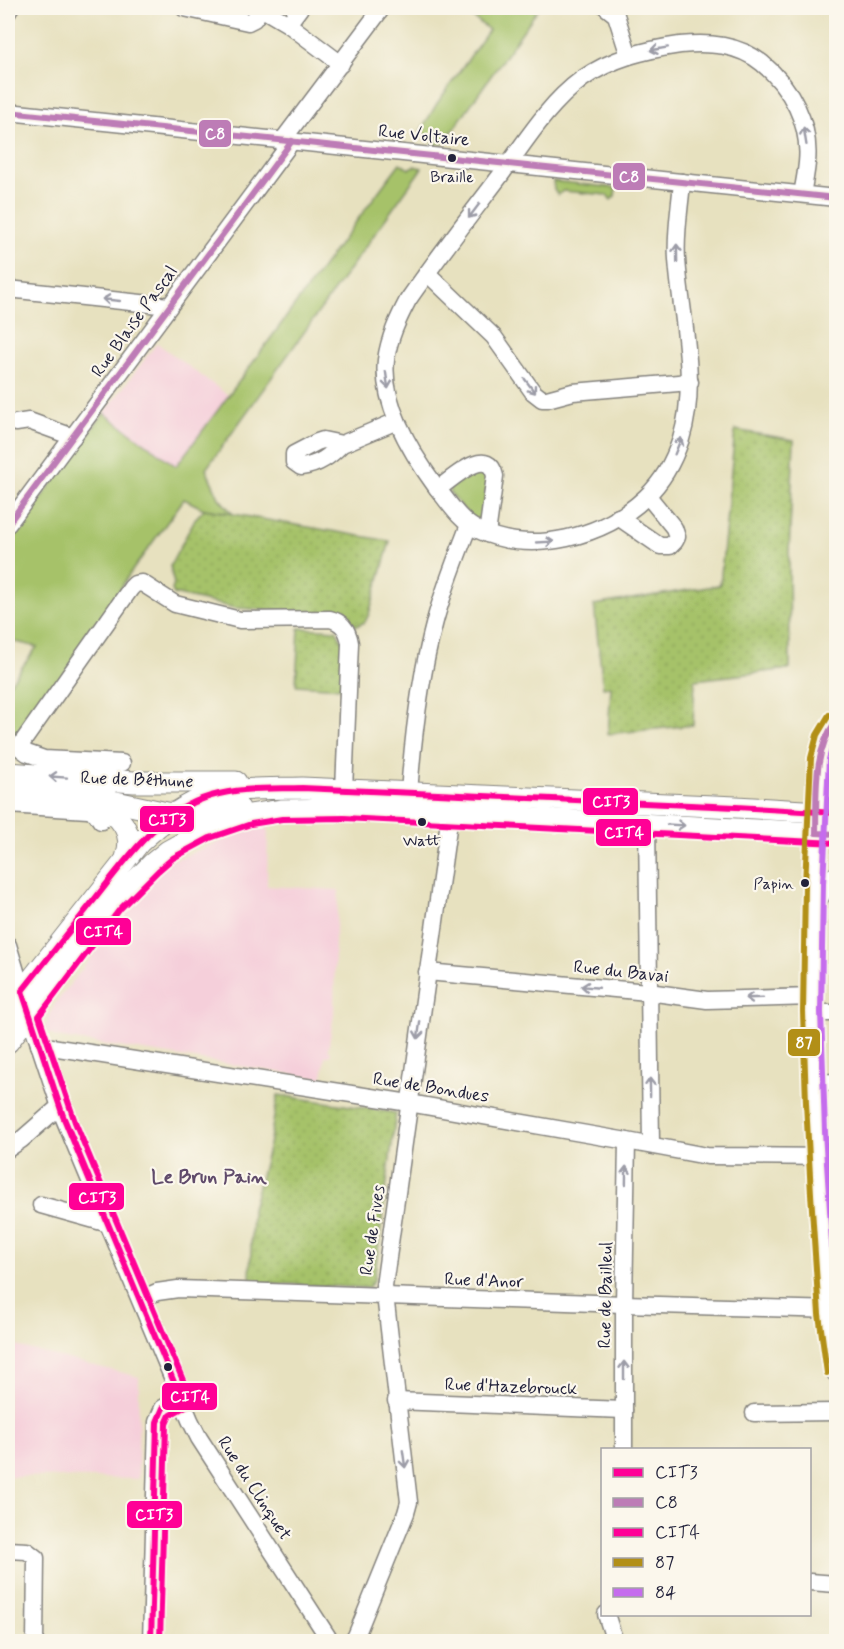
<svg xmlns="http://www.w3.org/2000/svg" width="844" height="1649" font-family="Mynerve,sans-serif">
<defs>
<pattern id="garden-dots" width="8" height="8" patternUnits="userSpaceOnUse" patternTransform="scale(1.5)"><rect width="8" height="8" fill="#a6c269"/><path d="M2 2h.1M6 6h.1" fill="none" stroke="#8fa65c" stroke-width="1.8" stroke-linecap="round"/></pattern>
</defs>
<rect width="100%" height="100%" fill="#fbf7ec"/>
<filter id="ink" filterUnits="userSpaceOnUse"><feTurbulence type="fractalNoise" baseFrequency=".0167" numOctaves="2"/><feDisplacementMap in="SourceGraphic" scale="12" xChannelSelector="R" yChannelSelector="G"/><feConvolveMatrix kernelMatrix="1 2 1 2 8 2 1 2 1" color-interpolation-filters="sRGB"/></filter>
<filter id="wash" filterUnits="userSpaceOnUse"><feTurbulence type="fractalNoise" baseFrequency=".008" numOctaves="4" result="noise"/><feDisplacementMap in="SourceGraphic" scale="24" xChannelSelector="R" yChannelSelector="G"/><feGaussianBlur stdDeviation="1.35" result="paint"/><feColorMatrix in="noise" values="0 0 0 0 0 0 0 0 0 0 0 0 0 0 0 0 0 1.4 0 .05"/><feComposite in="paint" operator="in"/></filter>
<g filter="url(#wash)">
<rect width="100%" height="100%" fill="#e7e1bf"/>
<g fill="#f5cfda">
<path d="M157,343L229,396L175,466L104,413Z"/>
<path d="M268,822L267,886L339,890L335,941L334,1014L328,1050L331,1051L330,1056H325L322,1079L56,1037L44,1030L54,1005L164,864Z"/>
<path d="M8,1344L139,1377L138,1479L8,1476Z"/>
</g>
<g fill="#a6c269" stroke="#647252" stroke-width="1.5">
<path d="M461,8H539L443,144H435L421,131L436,105L489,30Z"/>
<path d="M400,163L409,169L414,166L422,168L206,469L219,498L232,513L204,509L184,499L129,575L84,646L15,746L28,759H11L10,766H8V686L37,647L8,640V619L11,615L8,612V543L104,413L176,466C252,366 324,263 400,163Z"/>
<path d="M553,181L616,188L615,196L611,200L607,195L563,191L558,195L554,190Z"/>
<path d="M477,470L486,474L488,479L482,516L476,520L472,519L449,492L450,487Z"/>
</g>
<g fill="url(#garden-dots)" stroke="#647252" stroke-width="1.5">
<path d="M735,430L794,440L789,553L790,669L695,680L693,725L608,734L611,686L603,687L594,605L720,585Z"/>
<path d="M204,509L390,541L369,614L365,622L356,626L345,614L235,608L174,594L172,590L174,584L170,566L195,519Z"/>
<path d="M299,628L336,630L345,645L342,688L296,685Z"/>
<path d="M278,1095L396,1113L374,1280L368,1288L250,1282L252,1209L269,1145Z"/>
</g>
</g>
<g filter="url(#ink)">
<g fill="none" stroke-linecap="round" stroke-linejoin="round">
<defs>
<g id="minor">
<path d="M184,8L248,22L254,19L262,8"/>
<path d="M261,8L288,24L341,64"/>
<path d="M607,8L616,15L629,56"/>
<path d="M8,12L10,8"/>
<path d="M288,24L300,8"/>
<path d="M8,112L836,198"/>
<path d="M282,141L382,8"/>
<path d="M682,182C680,207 675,234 677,259C681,318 699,381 681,439C674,460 662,482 646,497C604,537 532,556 478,530C460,521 449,503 437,488C412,454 381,404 386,360C389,338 398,319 408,300C437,258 469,217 500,176C525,142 548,104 582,79C612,58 645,50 680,45C709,42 738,44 762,63C791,87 811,124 807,163C806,173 804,184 802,194"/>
<path d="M427,273L494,337L533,392L542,399H547L573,392L690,382"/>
<path d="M8,289L169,306"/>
<path d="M16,423L29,421L73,437"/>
<path d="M342,444C330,456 319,465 301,467L294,462V454L317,442L323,440L342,444L397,421"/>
<path d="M438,489C452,479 488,444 495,476L487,534"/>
<path d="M618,517L660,546H670L675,541L677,537L674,528L648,496"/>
<path d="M8,524L292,141"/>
<path d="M122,763L44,759L27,753L19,747L131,588L135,584L142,583L175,604L240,620L330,619C343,622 348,631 350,643L344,790"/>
<path d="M409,794C413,735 420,677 435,621C444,588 457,556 469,525"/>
<path d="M8,805L88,810L95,812L101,821"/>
<path d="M647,823L651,1145"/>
<path d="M8,945L29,1014L63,1116L190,1420L199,1438L331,1642"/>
<path d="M427,972L648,992L707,1000L812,997"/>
<path d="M812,1013H836"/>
<path d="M39,1045L409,1103L627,1141L707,1156L836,1157"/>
<path d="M813,1083L836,1082"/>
<path d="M8,1149L21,1140L60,1106"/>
<path d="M41,1205L109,1224"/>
<path d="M141,1299L157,1292L178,1289L624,1304L836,1310"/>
<path d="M396,1401L624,1410"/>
<path d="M754,1413L836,1412"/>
<path d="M624,1450V1304L627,1141"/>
<path d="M8,1550L27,1551L36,1558L35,1642"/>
<path d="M810,1582L836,1584"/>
<path d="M606,1614L615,1642"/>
<path d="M151,1642L157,1422L163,1408L181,1399"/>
<path d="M352,1642L356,1636L406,1513L409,1502L384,1286L450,814"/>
</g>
<g id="major">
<path d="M836,721C826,732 823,744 820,758L814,884C816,927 812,969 812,1012C813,1093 818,1173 824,1253C827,1293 828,1333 836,1371"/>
<path d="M8,773L134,782H236"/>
<path d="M8,790L93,797L167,813L191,814L239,808"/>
<path d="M95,803C118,813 136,831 126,858"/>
<path d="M815,903L823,888L836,877"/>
<path d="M8,1009L139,843C159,824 182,805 209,796C238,787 272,789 302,788L736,807L836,813"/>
<path d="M8,1042L113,903L152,864L168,851L206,830L249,815L281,810L344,809L836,834"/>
</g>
</defs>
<use href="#minor" stroke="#84827d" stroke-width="19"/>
<use href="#major" stroke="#84827d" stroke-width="23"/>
<use href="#minor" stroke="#fff" stroke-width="16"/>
<use href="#major" stroke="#fff" stroke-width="21"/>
<defs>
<g id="bus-1">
<path d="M22,991C45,962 68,933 90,905C124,863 156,812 211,796C240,787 272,789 302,788L736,807L836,813"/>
<path d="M22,991L63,1116L181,1399"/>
<path d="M151,1642L157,1422L163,1408L181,1399"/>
</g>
<g id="bus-2">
<path d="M8,112L836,198"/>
<path d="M8,524L292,141"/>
<path d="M836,721C812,752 817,796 816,833L836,834"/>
</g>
<path id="bus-3" d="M160,1642L166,1424L170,1415L188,1405L190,1397L75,1122L39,1016L120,909L158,871L173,858L210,838L251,824L282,819L344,818L836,843"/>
<path id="bus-4" d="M827,1373L819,1314L811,1194L806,1103L803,1012L805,884L811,758L817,735L829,715"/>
<path id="bus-5" d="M836,736L829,759L823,884L821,1012L825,1132L836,1304"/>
</defs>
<use href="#bus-1" stroke="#fbf7ec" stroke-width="10"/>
<use href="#bus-2" stroke="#fbf7ec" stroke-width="10"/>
<use href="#bus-3" stroke="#fbf7ec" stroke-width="10"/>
<use href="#bus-4" stroke="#fbf7ec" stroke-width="10"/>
<use href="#bus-5" stroke="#fbf7ec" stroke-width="10"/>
<use href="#bus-1" stroke="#ff0096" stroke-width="6"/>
<use href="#bus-2" stroke="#bd7cb6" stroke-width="6"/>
<use href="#bus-3" stroke="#ff0096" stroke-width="6"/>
<use href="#bus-4" stroke="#b28f17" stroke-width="6"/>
<use href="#bus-5" stroke="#c56ced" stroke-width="6"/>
</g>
<defs><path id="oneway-shaft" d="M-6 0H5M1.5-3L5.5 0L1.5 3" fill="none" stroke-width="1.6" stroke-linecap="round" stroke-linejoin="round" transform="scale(1.5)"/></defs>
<g stroke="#9c9ca7">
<use href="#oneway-shaft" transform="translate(659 49) rotate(170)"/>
<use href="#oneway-shaft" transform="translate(805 136) rotate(-99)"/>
<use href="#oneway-shaft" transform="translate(474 211) rotate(127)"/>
<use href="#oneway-shaft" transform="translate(677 253) rotate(-91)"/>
<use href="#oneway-shaft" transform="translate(111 300) rotate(-174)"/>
<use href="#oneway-shaft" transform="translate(387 380) rotate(82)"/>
<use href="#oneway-shaft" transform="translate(530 386) rotate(53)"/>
<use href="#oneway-shaft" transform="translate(678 446) rotate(-68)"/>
<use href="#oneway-shaft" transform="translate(545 542) rotate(-3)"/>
<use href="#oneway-shaft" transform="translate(58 777) rotate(-176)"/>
<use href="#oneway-shaft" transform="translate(676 825) rotate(3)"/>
<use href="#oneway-shaft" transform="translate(590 987) rotate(-175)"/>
<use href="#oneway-shaft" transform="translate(754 998) rotate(178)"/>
<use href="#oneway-shaft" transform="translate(419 1030) rotate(98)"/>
<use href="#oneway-shaft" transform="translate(650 1087) rotate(-91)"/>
<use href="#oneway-shaft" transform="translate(626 1175) rotate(-89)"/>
<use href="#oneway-shaft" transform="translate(624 1370) rotate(-90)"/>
<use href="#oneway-shaft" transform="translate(404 1459) rotate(82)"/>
</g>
</g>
<g fill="#22223b" stroke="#fbf7ec" stroke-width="2">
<circle cx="452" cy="158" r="5"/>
<circle cx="422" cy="822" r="5"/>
<circle cx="805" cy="883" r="5"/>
<circle cx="168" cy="1367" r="5"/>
</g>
<g text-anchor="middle" stroke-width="4.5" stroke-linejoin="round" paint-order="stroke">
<g font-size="16" fill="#22223b" stroke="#fbf7ec">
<text x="452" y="182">Braille</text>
<text x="422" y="846">Watt</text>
<text x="794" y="889" text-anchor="end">Papin</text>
</g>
<g font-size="18" fill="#22223b" stroke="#fbf7ec">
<text transform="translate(424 135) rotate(6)" y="6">Rue Voltaire</text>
<text transform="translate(134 321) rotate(-54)" y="6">Rue Blaise Pascal</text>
<text transform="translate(137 779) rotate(2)" y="6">Rue de Béthune</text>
<text transform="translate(621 971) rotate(6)" y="6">Rue du Bavai</text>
<text transform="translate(431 1087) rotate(9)" y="6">Rue de Bondues</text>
<text transform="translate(372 1230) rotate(-82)" y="6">Rue de Fives</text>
<text transform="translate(484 1280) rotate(2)" y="6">Rue d'Anor</text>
<text transform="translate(605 1295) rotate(-89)" y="6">Rue de Bailleul</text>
<text transform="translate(511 1386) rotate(2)" y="6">Rue d'Hazebrouck</text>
<text transform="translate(255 1488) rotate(57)" y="6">Rue du Clinquet</text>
</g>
<g font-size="20" font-weight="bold" fill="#604b6b" stroke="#fbf7ec">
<text x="209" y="1183">Le Brun Pain</text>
</g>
</g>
<g stroke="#fbf7ec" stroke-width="2">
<rect x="198" y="119" width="34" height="29" rx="6" fill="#bd7cb6"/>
<rect x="612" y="162" width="34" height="29" rx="6" fill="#bd7cb6"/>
<rect x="582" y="787" width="57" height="29" rx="6" fill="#ff0096"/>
<rect x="139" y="805" width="56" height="28" rx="6" fill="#ff0096"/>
<rect x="595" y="818" width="57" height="29" rx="6" fill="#ff0096"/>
<rect x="75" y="917" width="57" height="29" rx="6" fill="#ff0096"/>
<rect x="787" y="1028" width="34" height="29" rx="6" fill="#b28f17"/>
<rect x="68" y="1182" width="57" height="29" rx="6" fill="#ff0096"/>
<rect x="161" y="1382" width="57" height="29" rx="6" fill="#ff0096"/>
<rect x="126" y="1500" width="57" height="29" rx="6" fill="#ff0096"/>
</g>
<g font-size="16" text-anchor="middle" font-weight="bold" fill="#fff">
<text x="215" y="139">C8</text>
<text x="629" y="182">C8</text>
<text x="611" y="807">CIT3</text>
<text x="167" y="825">CIT3</text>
<text x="624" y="838">CIT4</text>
<text x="103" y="937">CIT4</text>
<text x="804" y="1048">87</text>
<text x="97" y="1203">CIT3</text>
<text x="190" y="1402">CIT4</text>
<text x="154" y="1520">CIT3</text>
</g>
<rect width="844" height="1649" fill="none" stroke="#fbf7ec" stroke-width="30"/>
<rect x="601" y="1448" width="210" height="168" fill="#fbf7ec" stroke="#a4a2a5" stroke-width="1.5"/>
<rect x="613" y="1468" width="30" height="9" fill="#ff0096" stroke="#a4a2a5" stroke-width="1.5"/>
<text x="655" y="1478" font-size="18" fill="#22223b">CIT3</text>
<rect x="613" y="1498" width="30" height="9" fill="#bd7cb6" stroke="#a4a2a5" stroke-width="1.5"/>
<text x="655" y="1508" font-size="18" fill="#22223b">C8</text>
<rect x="613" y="1528" width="30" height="9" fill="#ff0096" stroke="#a4a2a5" stroke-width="1.5"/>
<text x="655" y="1538" font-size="18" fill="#22223b">CIT4</text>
<rect x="613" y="1558" width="30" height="9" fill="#b28f17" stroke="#a4a2a5" stroke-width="1.5"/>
<text x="655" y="1568" font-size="18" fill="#22223b">87</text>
<rect x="613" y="1588" width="30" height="9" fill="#c56ced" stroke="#a4a2a5" stroke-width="1.5"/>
<text x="655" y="1598" font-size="18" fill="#22223b">84</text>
</svg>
